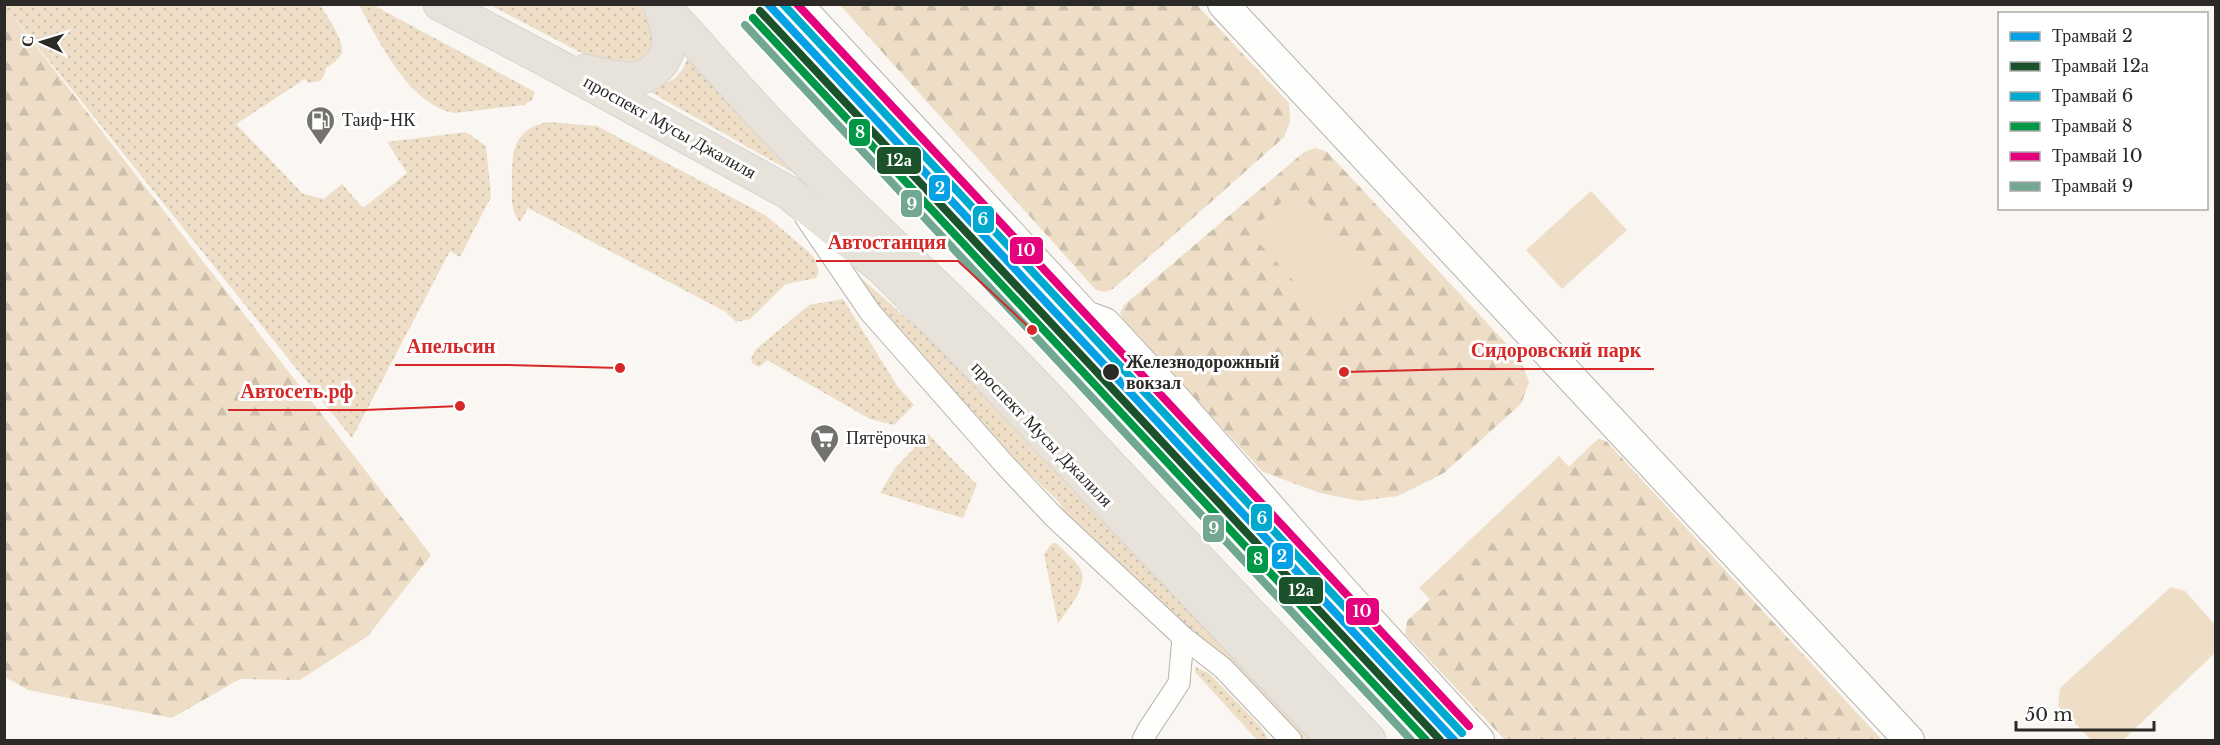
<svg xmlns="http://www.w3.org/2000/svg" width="2220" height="745" font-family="'Libre Baskerville',serif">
<defs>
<pattern id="grass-dots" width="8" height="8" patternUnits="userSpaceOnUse" patternTransform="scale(1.5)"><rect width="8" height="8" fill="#eedec7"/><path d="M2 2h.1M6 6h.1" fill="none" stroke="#ccbfab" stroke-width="1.8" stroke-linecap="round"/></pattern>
<pattern id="forest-firs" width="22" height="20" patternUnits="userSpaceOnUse" patternTransform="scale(1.5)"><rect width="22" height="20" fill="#eedec7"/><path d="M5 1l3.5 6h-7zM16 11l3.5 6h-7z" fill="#ccbfab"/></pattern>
</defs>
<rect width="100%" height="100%" fill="#faf7f2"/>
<g fill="url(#grass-dots)">
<path d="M4,5H320C326,14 344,40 342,52C340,59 332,64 326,68L324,76L320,81L309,83L305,79L236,124L303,194L324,199L342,184L363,208L407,173L387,142L466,132L486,146L491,197L460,257L450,251L352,438Z"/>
<path d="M359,5H373L535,92L532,100L524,105L455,113C411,107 378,40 359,5Z"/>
<path d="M490,5H643C662,24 657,32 650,57L633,66L593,59Z"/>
<path d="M688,55L799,176L647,90C667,86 684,76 688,55Z"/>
<path d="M548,122L597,126L765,215L809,252L815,259L819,272L816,278L786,284L750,319L736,322L726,312L528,208L520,222C510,210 512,197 512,182C512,151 513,129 548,122Z"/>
<path d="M860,277L963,368L1317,740H1302L1231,663L1186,632L1066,518L1059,502L1016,461L878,311Z"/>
<path d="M843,299L898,387L914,405L894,425L870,419L767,360L759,367L752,363L751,359L755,350L809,305Z"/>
<path d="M928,434L977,485L963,518L880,493L895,468Z"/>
<path d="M1052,543H1056C1064,551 1074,559 1080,568C1090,585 1067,610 1058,624L1044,554Z"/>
<path d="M1196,667L1210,674L1260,726L1269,740H1257L1195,672Z"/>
</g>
<g fill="url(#forest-firs)">
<path d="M4,5L431,555L368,636L300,680L240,679L172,718L28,690L5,677Z"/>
<path d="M840,5H1197L1289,103L1290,122L1284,137L1113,289L1105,292L1096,290Z"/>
<path d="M1315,148L1327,152L1520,358L1529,382L1521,404L1444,473L1398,496L1360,501L1320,493L1263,472L1123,320L1120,313L1124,305L1304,152Z"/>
<path d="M1599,438L1607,442L1882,740H1505L1405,634L1407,621Z"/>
</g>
<g fill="#eedec7">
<path d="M1296,189L1378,279L1331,322L1249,232Z"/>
<path d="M1591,191L1627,230L1562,289L1526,250Z"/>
<path d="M1559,456L1571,469L1431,601L1419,588Z"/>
<path d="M2171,587L2185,591L2215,625V653L2123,740H2091L2058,706L2060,688Z"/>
</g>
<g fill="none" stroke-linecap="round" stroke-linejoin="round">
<defs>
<g id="street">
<path d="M806,218L870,312L1005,465L1054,517L1183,637L1223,668L1291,740"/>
<path d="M1143,740L1148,730L1179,683L1183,637"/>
</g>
<g id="secondary">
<path d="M797,4L1086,316L1105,323L1176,400L1344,592L1479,740"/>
<path d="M1223,4L1909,740"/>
</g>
<g id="primary">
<path d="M440,4L554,64L789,193L881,267L952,338L1334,740"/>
<path d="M661,4C711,58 758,114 810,165C902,256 999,341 1084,438L1369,740"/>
<path d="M585,71C612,77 643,89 662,62C666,56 669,49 669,41C669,29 663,16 660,4"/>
</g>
</defs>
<use href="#street" stroke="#b4b2ae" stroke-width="23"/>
<use href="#secondary" stroke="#b4b2ae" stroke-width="32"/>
<use href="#primary" stroke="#d7d5d3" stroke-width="35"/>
<use href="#street" stroke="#fefefd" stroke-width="21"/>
<use href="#secondary" stroke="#fefefd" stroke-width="30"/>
<use href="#primary" stroke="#e7e3db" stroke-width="33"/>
<defs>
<path id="tram-1" d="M768,4L1454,740"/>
<path id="tram-2" d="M760,11L1440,740"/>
<path id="tram-3" d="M783,4L1462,733"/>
<path id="tram-4" d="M753,18L1426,740"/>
<path id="tram-5" d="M797,4L1469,726"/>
<path id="tram-6" d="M745,25L1411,740"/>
</defs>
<use href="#tram-1" stroke="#fff" stroke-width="12"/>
<use href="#tram-2" stroke="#fff" stroke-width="12"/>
<use href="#tram-3" stroke="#fff" stroke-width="12"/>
<use href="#tram-4" stroke="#fff" stroke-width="12"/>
<use href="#tram-5" stroke="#fff" stroke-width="12"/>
<use href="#tram-6" stroke="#fff" stroke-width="12"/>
<use href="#tram-1" stroke="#06a0e6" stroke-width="8"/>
<use href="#tram-2" stroke="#1b522b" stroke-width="8"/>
<use href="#tram-3" stroke="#00a9ce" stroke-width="8"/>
<use href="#tram-4" stroke="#009746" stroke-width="8"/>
<use href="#tram-5" stroke="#e5007d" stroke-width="8"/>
<use href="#tram-6" stroke="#72a891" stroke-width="8"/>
</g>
<defs>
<symbol id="fuel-pin" viewBox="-11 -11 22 30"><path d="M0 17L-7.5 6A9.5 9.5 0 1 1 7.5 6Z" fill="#74726e" stroke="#fff"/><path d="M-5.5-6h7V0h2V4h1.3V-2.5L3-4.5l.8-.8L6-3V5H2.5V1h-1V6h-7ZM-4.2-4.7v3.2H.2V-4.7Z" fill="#fff"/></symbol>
<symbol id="supermarket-pin" viewBox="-11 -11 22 30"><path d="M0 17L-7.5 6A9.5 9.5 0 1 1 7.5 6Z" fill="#74726e" stroke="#fff"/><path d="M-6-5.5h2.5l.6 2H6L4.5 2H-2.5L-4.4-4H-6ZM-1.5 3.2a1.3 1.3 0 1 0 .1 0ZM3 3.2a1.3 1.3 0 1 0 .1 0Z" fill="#fff"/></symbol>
</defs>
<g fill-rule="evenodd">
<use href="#fuel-pin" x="304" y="104" width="33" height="45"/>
<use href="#supermarket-pin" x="808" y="422" width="33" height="45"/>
</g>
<circle fill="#2c2a27" stroke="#fff" stroke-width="2" cx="1111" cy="372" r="9"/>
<g text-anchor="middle" stroke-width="6" stroke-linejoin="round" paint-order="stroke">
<g font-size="18" fill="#2c2a27" stroke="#fff" text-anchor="start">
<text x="342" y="126">Таиф-НК</text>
<text x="846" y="444">Пятёрочка</text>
</g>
<g font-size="18" fill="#2c2a27" stroke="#fff">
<text transform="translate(670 127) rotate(29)" y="6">проспект Мусы Джалиля</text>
<text transform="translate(1042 434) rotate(46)" y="6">проспект Мусы Джалиля</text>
</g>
<g font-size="18" font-weight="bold" fill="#2c2a27" stroke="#fff" text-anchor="start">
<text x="1126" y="368">Железнодорожный<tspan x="1126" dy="21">вокзал</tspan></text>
</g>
</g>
<path fill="none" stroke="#d62828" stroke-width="2" d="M1032 330L958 261H816M620 368L508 365H395M1344 372L1459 369H1654M460 406L365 410H228"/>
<g fill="#d62828" stroke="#fff" stroke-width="2">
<circle cx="1032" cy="330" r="6"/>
<circle cx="620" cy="368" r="6"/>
<circle cx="1344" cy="372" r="6"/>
<circle cx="460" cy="406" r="6"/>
</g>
<g font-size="20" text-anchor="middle" font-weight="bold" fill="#d62828" stroke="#fff" stroke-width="6" stroke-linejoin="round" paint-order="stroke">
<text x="887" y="249">Автостанция</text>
<text x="451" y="353">Апельсин</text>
<text x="1556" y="357">Сидоровский парк</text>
<text x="297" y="398">Автосеть.рф</text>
</g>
<g stroke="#fff" stroke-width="2">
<rect x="848" y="118" width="23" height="29" rx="6" fill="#009746"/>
<rect x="876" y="146" width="46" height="29" rx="6" fill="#1b522b"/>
<rect x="928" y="174" width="23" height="28" rx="6" fill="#06a0e6"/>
<rect x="900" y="189" width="23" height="29" rx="6" fill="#72a891"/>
<rect x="972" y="205" width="23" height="29" rx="6" fill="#00a9ce"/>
<rect x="1009" y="236" width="35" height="29" rx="6" fill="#e5007d"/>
<rect x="1250" y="503" width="23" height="29" rx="6" fill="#00a9ce"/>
<rect x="1202" y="514" width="23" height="29" rx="6" fill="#72a891"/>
<rect x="1271" y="542" width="23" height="28" rx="6" fill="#06a0e6"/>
<rect x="1246" y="545" width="23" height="29" rx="6" fill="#009746"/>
<rect x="1278" y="576" width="46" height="29" rx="6" fill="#1b522b"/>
<rect x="1345" y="597" width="35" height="29" rx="6" fill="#e5007d"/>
</g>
<g font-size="16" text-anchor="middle" font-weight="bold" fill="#fff">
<text x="860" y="138">8</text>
<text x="899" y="166">12а</text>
<text x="940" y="194">2</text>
<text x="912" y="210">9</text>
<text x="983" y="225">6</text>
<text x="1026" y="256">10</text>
<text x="1262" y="524">6</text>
<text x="1214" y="534">9</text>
<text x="1282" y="562">2</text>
<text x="1258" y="565">8</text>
<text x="1301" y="596">12а</text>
<text x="1362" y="617">10</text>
</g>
<rect width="2220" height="745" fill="none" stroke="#2c2a27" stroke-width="12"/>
<rect x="1998" y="12" width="210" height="198" fill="#ffffff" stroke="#abaaa9" stroke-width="1.5"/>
<rect x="2010" y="32" width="30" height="9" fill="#06a0e6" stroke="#abaaa9" stroke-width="1.5"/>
<text x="2052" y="42" font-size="18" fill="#2c2a27">Трамвай 2</text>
<rect x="2010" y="62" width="30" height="9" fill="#1b522b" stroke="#abaaa9" stroke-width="1.5"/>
<text x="2052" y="72" font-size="18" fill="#2c2a27">Трамвай 12а</text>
<rect x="2010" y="92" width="30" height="9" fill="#00a9ce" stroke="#abaaa9" stroke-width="1.5"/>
<text x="2052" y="102" font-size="18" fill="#2c2a27">Трамвай 6</text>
<rect x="2010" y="122" width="30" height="9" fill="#009746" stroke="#abaaa9" stroke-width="1.5"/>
<text x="2052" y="132" font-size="18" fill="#2c2a27">Трамвай 8</text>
<rect x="2010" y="152" width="30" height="9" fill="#e5007d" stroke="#abaaa9" stroke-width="1.5"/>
<text x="2052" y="162" font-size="18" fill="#2c2a27">Трамвай 10</text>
<rect x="2010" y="182" width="30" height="9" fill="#72a891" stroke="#abaaa9" stroke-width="1.5"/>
<text x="2052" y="192" font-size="18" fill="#2c2a27">Трамвай 9</text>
<g transform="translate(42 42) rotate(274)" stroke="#ffffff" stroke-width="4.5" paint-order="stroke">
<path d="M0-4.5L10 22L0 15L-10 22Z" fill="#2c2a27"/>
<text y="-9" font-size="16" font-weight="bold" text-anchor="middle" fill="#2c2a27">С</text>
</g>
<path d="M2016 721v9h138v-9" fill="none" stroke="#2c2a27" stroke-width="3"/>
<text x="2025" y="721" font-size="18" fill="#2c2a27" stroke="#ffffff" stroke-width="4.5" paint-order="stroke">50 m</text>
</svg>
